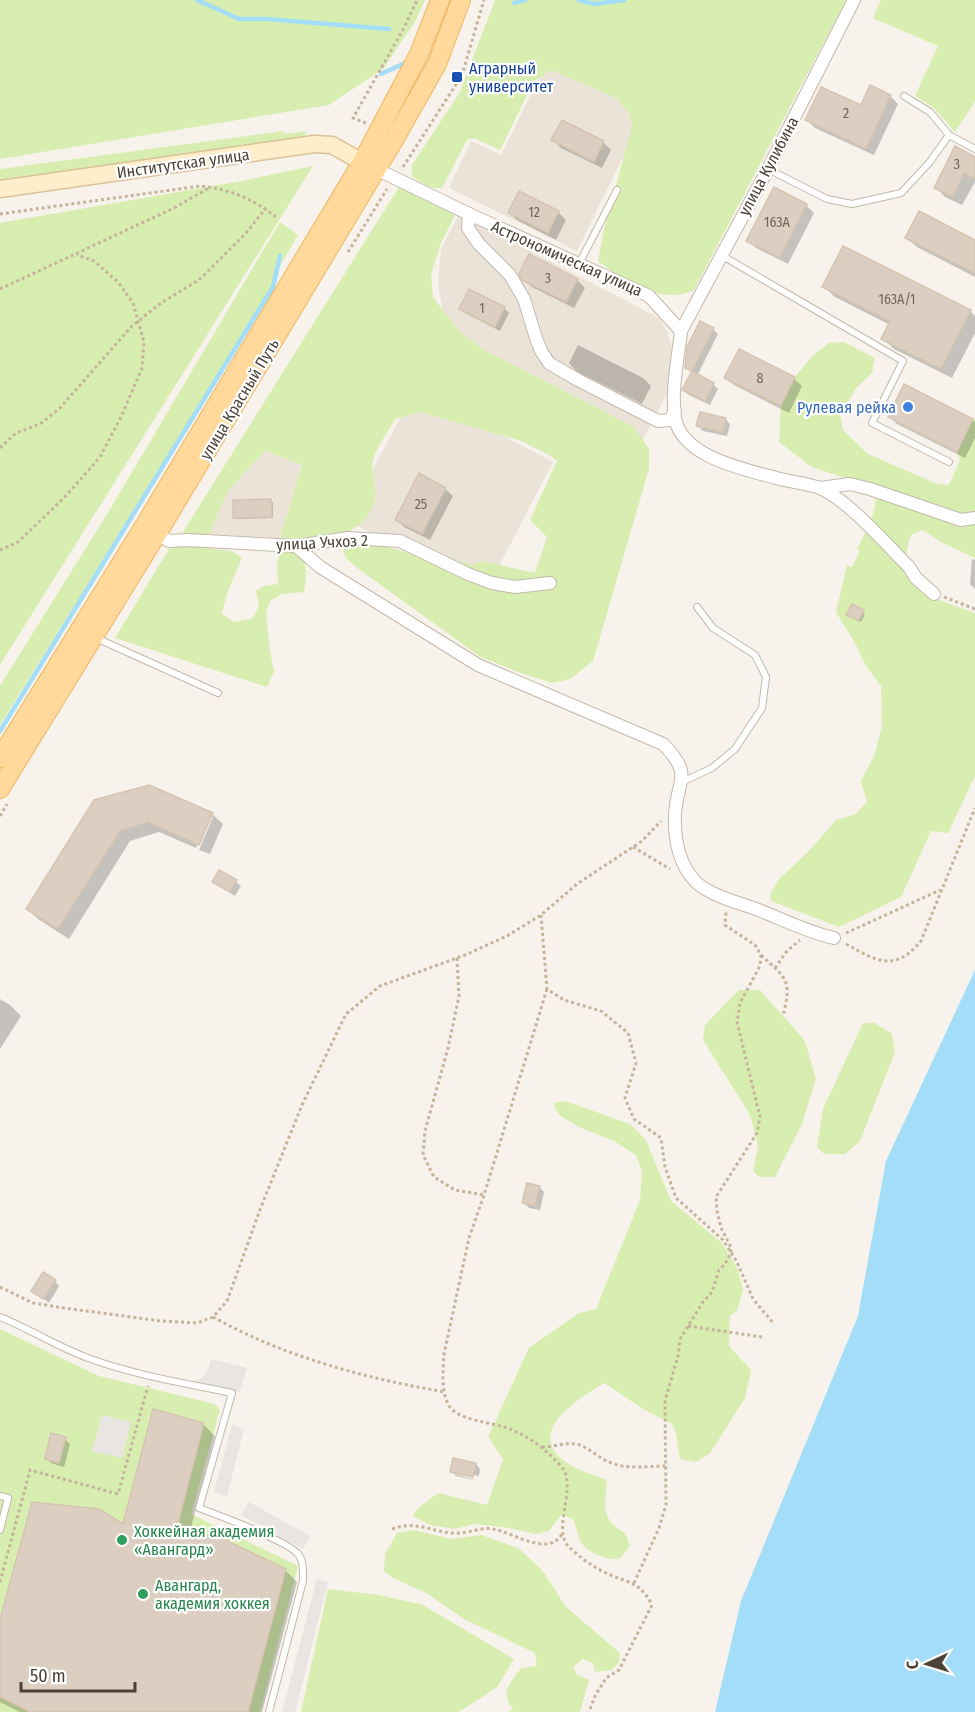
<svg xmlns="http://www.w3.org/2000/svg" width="975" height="1712" font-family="'Fira Sans Condensed',sans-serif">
<rect width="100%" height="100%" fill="#f7f2eb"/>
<g fill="#ebe3d8">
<path d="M548,59L647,108L577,251L449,188L471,141L501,155Z"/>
<path d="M459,214L659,318L667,331L672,348L673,369L671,386L642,441L467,350L443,312L438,283L441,249Z"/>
<path d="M415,390L553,462L485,593L346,520Z"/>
<path d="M264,451L302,465L280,538L210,534L228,491Z"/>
</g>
<g fill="#d8eeb0">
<path d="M0,0H425L415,22L383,69L329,105L0,159Z"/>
<path d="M495,0H846L694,290C662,306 623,280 598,261L603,233L632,126L629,113L616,98L551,70L534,81L500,150L474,138L467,140L442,188H431L412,177V165L460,92Z"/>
<path d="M881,0H975V102L955,132L933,107L915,96L938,46L873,18Z"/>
<path d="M284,131L285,134L305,131L306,139L0,183V169Z"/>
<path d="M313,166L0,665V223L241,181Z"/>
<path d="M399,187L456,213L441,243L431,274L433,297L459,331L486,351L634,427L649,449V469L593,661L570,679L552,683L518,672L479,656L356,567L345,557L343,549L352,542C383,543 410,555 440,560C452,562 461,559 472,565L482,561L535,573L547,537L530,520L557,461L551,456L521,441L420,412L395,419C389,430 376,448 373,460C370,471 377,485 375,497C367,540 315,543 280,538L302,465L265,451L228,491L210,534L187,538L183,532Z"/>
<path d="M280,222L298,235L277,271L271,290L0,725V686L112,506Z"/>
<path d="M844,342L875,358L872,373L857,387L840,415L843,430L868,454L937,484L949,485L960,460L957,452L973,419H975V558L943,543L922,530L911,535C892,590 933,598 975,613V776L948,833L931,831L901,897L839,927L771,901L770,895L778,880L809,851L836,820L856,814L867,802L861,781L875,754L882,725L881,686L866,666L856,645L836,612L847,565L852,567L860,551L857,549C867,529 878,512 875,488L812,467L779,442L781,406L795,377L813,355L829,343Z"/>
<path d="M172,544L232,551L242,558L227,593L222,613L233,622L252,619L259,606L256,591L264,586L278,584L277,565L280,551H304L306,577L304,592L282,594L270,601L266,612L270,651L274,671L267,687L115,638Z"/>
<path d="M739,990H760L805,1041L816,1079L802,1124L775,1177H759L753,1171L758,1146L750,1115L703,1040L705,1025Z"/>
<path d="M863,1023H875L892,1034L895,1052L860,1141L845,1154H824L817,1147L823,1109Z"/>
<path d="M565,1101L630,1124L646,1140L671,1201L722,1243L738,1270L743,1290L737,1310L730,1316L729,1346L751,1370L745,1398L710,1453L696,1462L680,1459L676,1433L672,1424L643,1409L604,1383C574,1401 520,1436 572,1466C583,1472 596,1476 607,1480C605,1505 600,1520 625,1533L630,1546L620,1558C612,1560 609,1559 601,1556C579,1548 580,1541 574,1520L562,1514L549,1531L535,1534L509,1528L475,1524L455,1529L430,1525L413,1516L418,1508L438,1493L487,1505L503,1459L488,1437L529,1348L579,1313L596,1309L640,1200L642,1172L636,1155L614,1141L579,1127L559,1115L553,1103Z"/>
<path d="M0,1329L99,1376L215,1404L220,1410L191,1514L298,1566L260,1712H0Z"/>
<path d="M413,1530L452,1539L481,1535L518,1548L542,1570L566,1607L620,1653L619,1663L611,1670L595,1672L593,1663L582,1659L574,1667L576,1674L589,1680L580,1712H507L513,1709C499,1692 511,1683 521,1668L537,1666L535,1653L464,1619L428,1594L393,1578L384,1571L385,1554L397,1533Z"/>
<path d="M328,1589L379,1595L423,1605L514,1659L497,1687L459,1712H301Z"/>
</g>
<g fill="#e8e5e2">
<path d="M211,1359L247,1368L240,1392L192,1382L203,1377L208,1370Z"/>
<path d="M102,1415L131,1422L122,1458L92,1451Z"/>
<path d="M232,1425L244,1429L227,1496L214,1492Z"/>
<path d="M249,1502L310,1536L303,1549L241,1515Z"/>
<path d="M317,1579L328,1582L295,1712H282Z"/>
</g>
<path fill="#a3ddf7" d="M975,970V1712H715L741,1601L858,1316L886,1161Z"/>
<g fill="#0003">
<path d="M890,96L898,104L874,155L815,128L807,120L861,107Z"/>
<path d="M553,140L603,142L611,150L602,168L561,148Z"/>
<path d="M975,156V182L962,205L945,197L936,187Z"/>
<path d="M520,193L558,212L566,220L556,240L517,220L510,213Z"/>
<path d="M806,205L814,213L788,264L756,248L748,240Z"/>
<path d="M907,238L975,241V277L917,247Z"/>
<path d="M523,279L577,280L585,288L574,308L532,287Z"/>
<path d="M824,287L970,311L975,316V333L952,378L894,349L883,338L890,325L835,297Z"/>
<path d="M504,308L509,313L500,331L465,313L460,309Z"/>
<path d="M713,329L718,334L697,376L713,384L718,389L710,405L689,395L684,390L691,372L686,367Z"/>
<path d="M578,345L643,378L651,386L642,404L576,371L569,363Z"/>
<path d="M739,351L794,379L802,386L789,413L734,385L726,378Z"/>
<path d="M890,417L972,420L975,422V438L965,458L897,424Z"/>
<path d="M725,419L730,424L727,436L703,431L698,426Z"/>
<path d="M445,489L453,496L430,540L404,527L397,519Z"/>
<path d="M271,501L273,503V518L237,519L234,517Z"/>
<path d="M972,559L975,560V589L970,584Z"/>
<path d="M852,606L865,614L861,622L850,617Z"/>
<path d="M94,802L212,814L223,824L210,854L199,850L213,817H210L196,848L159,832L130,841L69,939L38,919L28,909Z"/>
<path d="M214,882H236L241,886L235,896Z"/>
<path d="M0,999L10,1005L21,1016L0,1049Z"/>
<path d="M539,1187L544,1192L540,1210L529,1208L524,1203Z"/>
<path d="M55,1281L59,1286L49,1303L33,1290Z"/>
<path d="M203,1424L215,1436L188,1539L285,1570L297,1582L262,1712H20L0,1702V1625L124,1527Z"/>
<path d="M65,1439L70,1444L64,1467L51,1463L46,1458Z"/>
<path d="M476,1464L480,1469L479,1476L455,1471V1474L478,1481L456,1476L452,1471Z"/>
</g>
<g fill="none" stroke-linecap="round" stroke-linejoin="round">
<g stroke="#a3ddf7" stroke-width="4.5">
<path d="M197,0L239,19H267L389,29"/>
<path d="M579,0L594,4L624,0"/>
<path d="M514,3L525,0"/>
<path d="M381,74L405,63"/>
<path d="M0,731L273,287L280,256"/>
</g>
</g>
<g fill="#dccfc2" stroke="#d5c4b1" stroke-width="1.5">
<path d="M870,85L891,95L866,149L805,120L821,87L861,105Z"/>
<path d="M562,120L604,141L594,162L551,140Z"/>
<path d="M955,146L975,157V179L964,173L953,197L934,188Z"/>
<path d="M774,187L807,204L780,258L746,241Z"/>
<path d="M519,191L559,211L548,233L508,213Z"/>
<path d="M919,211L975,240V273L905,238Z"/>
<path d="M843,246L971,310L941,369L881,339L890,321L822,287Z"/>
<path d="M529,254L578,279L566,302L522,280L519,274Z"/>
<path d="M469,289L505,307L495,327L459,309Z"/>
<path d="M700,321L714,328L692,371L685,368L687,347Z"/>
<path d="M739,349L795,377L781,406L724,378Z"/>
<path d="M692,371L714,383L705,401L682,390Z"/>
<path d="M904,384L973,419L957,452L888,417Z"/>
<path d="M700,412L726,418L723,432L696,426Z"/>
<path d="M419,473L446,488L422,534L395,520Z"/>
<path d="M271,499L272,517L233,518V500Z"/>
<path d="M852,604L864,610L859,621L846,615Z"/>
<path d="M149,785L213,813L199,845L148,822L120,831L58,929L26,909L94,800Z"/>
<path d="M219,870L237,880L230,892L212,882Z"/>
<path d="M527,1183L540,1186L535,1206L522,1203Z"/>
<path d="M43,1272L56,1280L43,1299L31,1291Z"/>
<path d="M153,1409L204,1423L174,1539L215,1535L286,1569L248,1712H30L0,1697V1619L32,1502L99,1509L123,1524Z"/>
<path d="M51,1433L66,1437L59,1463L45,1459Z"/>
<path d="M453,1458L476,1463L473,1477L450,1472Z"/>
</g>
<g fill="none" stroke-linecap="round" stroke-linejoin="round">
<defs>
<g id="lane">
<path d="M904,96L930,112L949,135"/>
<path d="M768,169L827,199L852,204L901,193L929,163L949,135L975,149"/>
<path d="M721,255L903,361L872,423L949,462"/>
<path d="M579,264L617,190"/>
<path d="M96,638L218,693"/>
<path d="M682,782L712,768L735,749L762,708L766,677L755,655L713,628L697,607"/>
<path d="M0,1317C30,1329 58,1347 88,1358C134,1375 184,1383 232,1393L199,1508C218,1515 287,1541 298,1554C304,1561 303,1571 303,1581L269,1712"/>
<path d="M0,1496L8,1498L0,1530"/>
</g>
<g id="street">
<path d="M370,166L469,214L649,296L681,331C678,359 671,390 675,418C682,457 743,469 776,478C790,482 807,483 820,488C848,500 887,545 909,567L916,578L934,594"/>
<path d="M469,214L468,228L479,244L510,275L524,299L536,338L541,351L549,363L578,380L658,421L670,420L675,411"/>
<path d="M681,331L768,169L854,0"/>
<path d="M820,488L850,484L870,489L961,520L975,518"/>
<path d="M157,534L169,541L187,540L296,546L348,538L400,541L468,574L492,583L515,587L550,583"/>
<path d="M296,546L320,567L478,665L663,744C694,776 677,778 675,815C674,839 679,866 697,883C710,895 739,903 756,909C782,919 807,932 834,938"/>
</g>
<path id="secondary" d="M0,189L314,144L332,145L362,162"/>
<g id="primary">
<path d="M0,758L146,523L362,162L419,54L440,0"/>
<path d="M0,789L157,534L394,140L437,64L461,0"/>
</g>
</defs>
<use href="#lane" stroke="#c3b9ac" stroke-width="8"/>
<use href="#street" stroke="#c3b9ac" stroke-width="14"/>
<use href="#secondary" stroke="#dac297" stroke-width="19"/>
<use href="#primary" stroke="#efb660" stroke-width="20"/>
<g stroke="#c6b39c" stroke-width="3" stroke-dasharray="3 3" stroke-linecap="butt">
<path d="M366,123L353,118L405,26L417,0"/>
<path d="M403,167L462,75L484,0"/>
<path d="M0,214L200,186C230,189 256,200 278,219"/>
<path d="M348,252L387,189"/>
<path d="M0,289L174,208L209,188"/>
<path d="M0,448L16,433L40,424L60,408L132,326L161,303L199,280L247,232L266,208"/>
<path d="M0,550L18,542L64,498L100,457L121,417L142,368L144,342L133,303L118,282L94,261L77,255"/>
<path d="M944,597L975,609"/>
<path d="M0,816L7,804"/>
<path d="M633,847L670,869"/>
<path d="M541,915L547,989L564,1000L601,1011L628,1033L636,1063L625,1098L634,1119L661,1138L665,1167L676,1198L723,1240L737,1262L753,1299L774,1324"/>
<path d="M846,933L940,890"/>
<path d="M846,944C877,961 894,973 921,941L975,808"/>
<path d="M761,955C787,979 792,980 783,1016"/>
<path d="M457,958L459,996L448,1048L425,1131L423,1155L434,1177L455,1190L484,1195"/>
<path d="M775,968L787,951L800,940"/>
<path d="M547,989L484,1195L469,1238L444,1354C443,1369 441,1390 448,1404C456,1421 493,1422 510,1429C527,1436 542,1446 555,1460C558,1463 562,1467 564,1470C575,1491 553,1529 568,1546C578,1556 593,1567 606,1573C627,1583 640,1581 652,1605L619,1670L606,1678L595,1696L589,1712"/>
<path d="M0,1287L33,1303L64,1308L161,1321L197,1323L213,1317L227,1301L261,1207L302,1105L346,1014L380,986L465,955L507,936L541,915L577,884L642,841L661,821"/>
<path d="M213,1317C285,1357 364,1378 445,1392"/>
<path d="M688,1326L762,1337"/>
<path d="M542,1447C554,1447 568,1441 580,1445C590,1449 599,1458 609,1462C626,1470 647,1466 666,1466"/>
<path d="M392,1529C420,1519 435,1535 461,1533C472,1532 483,1527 493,1529C513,1532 548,1558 562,1534"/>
<path d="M0,1582L30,1470L118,1494L148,1386"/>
<path d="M634,1583L659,1528L666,1505L665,1401L678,1356L680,1339L703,1302L712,1292L719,1270L725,1264L731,1253V1247L721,1228L717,1211L716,1197L757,1133L760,1117L737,1022L740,1003L760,966L761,955L755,945L725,925L726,912"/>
</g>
<use href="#lane" stroke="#fff" stroke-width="6"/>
<use href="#street" stroke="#fff" stroke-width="12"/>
<use href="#secondary" stroke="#fec" stroke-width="16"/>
<use href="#primary" stroke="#ffd99b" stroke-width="18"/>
</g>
<rect fill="#1a4fb4" stroke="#fff" stroke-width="2" x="451" y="71" width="12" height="12" rx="3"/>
<circle fill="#3f7fe0" stroke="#fff" stroke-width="2" cx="908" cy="407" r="6"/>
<g fill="#2e9e5b" stroke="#fff" stroke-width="2">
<circle cx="122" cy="1540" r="6"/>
<circle cx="143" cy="1594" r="6"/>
</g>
<g text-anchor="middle" stroke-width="4.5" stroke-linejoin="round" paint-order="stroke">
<g font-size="14" fill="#70655a">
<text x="846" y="118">2</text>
<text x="957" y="169">3</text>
<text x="534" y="217">12</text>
<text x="777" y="227">163А</text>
<text x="548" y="283">3</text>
<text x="897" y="304">163А/1</text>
<text x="482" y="313">1</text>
<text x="760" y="383">8</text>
<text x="421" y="509">25</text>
</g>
<g font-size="16" fill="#164399" stroke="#fff" text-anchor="start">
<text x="469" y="74">Аграрный<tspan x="469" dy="18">университет</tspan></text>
</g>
<g font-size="16" fill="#4c4237" stroke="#fff">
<text transform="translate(183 163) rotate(-8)" y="6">Институтская улица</text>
<text transform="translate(768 166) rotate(-62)" y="6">улица Кулибина</text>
<text transform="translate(567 258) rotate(24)" y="6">Астрономическая улица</text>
<text transform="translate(239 399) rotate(-59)" y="6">улица Красный Путь</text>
<text transform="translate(322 542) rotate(-3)" y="6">улица Учхоз 2</text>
</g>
<g font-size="16" fill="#366cbe" stroke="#fff" text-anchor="end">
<text x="896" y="413">Рулевая рейка</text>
</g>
<g font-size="16" fill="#27864d" stroke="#fff" text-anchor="start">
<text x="134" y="1537">Хоккейная академия<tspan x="134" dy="18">«Авангард»</tspan></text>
<text x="155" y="1591">Авангард,<tspan x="155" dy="18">академия хоккея</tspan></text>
</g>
</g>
<g transform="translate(927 1664) rotate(266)" stroke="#ffffff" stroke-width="4.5" paint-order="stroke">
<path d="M0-4.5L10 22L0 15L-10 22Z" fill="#4c4237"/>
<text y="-9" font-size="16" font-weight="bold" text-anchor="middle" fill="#4c4237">С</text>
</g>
<path d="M21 1682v9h114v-9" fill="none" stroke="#4c4237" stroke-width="3"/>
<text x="30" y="1682" font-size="18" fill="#4c4237" stroke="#ffffff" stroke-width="4.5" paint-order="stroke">50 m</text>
</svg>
